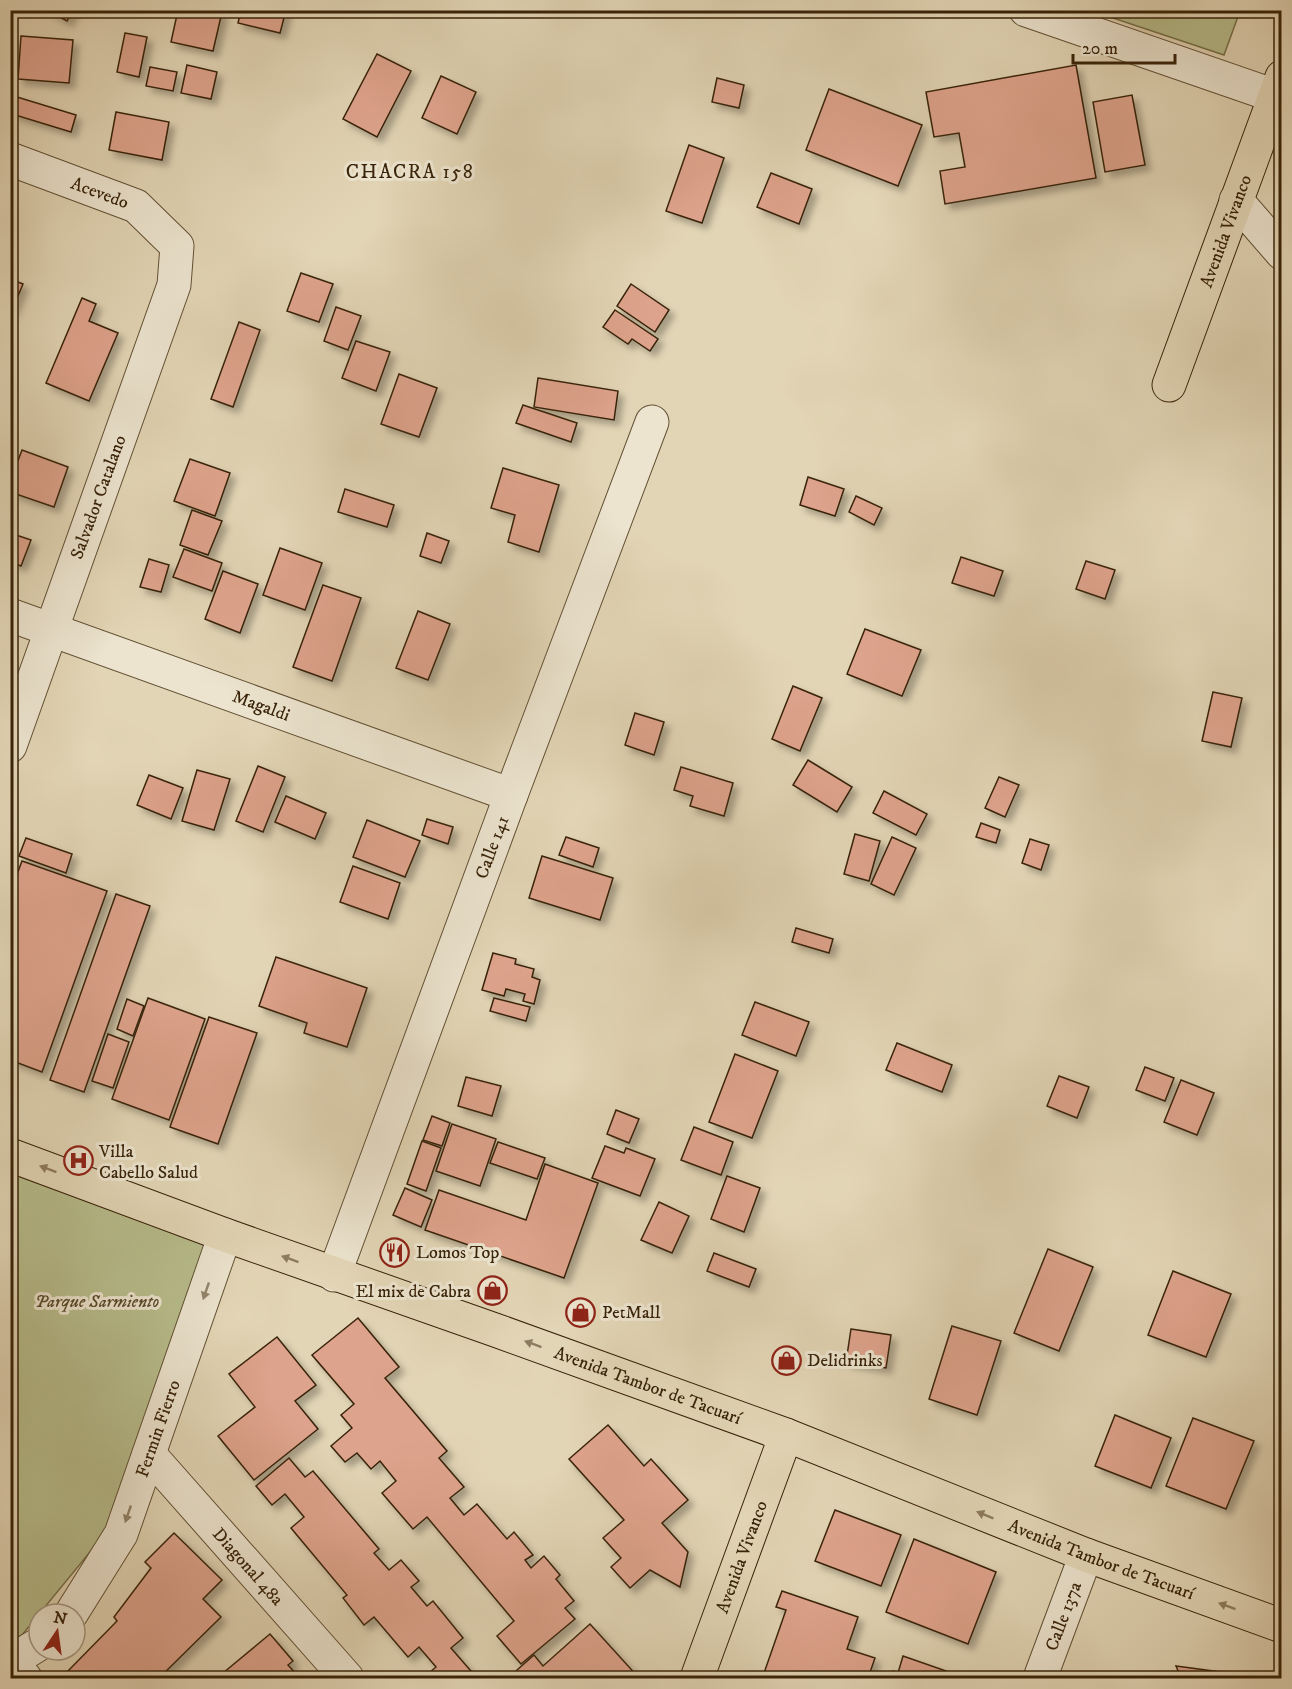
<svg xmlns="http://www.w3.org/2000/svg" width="1292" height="1689" font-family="'IM FELL DW Pica',serif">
<defs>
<filter id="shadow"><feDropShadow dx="5.5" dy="5.5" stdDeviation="3" flood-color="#0004"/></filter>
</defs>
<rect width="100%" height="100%" fill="#e2d5b5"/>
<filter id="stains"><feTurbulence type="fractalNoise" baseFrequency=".00333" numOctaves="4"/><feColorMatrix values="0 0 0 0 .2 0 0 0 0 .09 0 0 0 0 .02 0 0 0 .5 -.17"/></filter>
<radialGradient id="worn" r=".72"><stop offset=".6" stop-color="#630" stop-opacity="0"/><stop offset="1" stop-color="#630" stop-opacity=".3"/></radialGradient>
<g fill="#b7bc8b" stroke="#78704a" stroke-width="1.5">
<path d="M1092,11H1240L1224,55Z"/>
<path d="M10,1173L206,1245L117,1519L22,1635L11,1641Z"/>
</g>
<g fill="#dea38c" stroke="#382309" stroke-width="1.5" filter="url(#shadow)">
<path d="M47,10H73L67,21Z"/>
<path d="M178,10H215L222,12L213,51L171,42Z"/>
<path d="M241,10H286L280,33L238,23Z"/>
<path d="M125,33L147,37L139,77L117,72Z"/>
<path d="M21,36L73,40L69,83L18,79Z"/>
<path d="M377,54L411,71L377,137L343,119Z"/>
<path d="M187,65L217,72L211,99L181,93Z"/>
<path d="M1076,65L1096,178L945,204L940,171L965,167L959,133L934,137L926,92Z"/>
<path d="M150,67L177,72L173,91L146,86Z"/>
<path d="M441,76L476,92L457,134L422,118Z"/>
<path d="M717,78L744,85L739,108L712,102Z"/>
<path d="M829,89L922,125L898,186L806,150Z"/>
<path d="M1132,95L1145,165L1105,172L1093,102Z"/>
<path d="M17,97L76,115L71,132L12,114Z"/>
<path d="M116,112L169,122L162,160L109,150Z"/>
<path d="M689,145L724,158L702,223L666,211Z"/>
<path d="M771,173L812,189L799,224L757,207Z"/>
<path d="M301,273L333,284L319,322L287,311Z"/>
<path d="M10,279L23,284L10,315Z"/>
<path d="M631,284L669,310L655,332L617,306Z"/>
<path d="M82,298L96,304L89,321L118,333L89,401L46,383Z"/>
<path d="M336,307L361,316L348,350L324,341Z"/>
<path d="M615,310L658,339L650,351L632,339L628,344L603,327Z"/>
<path d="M239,322L260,330L233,407L211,399Z"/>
<path d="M356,341L390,352L376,391L342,378Z"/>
<path d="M399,374L437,388L419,437L381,424Z"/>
<path d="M538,378L618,391L614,420L534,407Z"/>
<path d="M523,405L577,423L571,442L516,423Z"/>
<path d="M22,450L68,467L54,507L10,492V482Z"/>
<path d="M190,459L230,473L215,516L174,501Z"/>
<path d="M503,468L559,485L539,552L508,542L515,515L491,508Z"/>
<path d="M808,477L844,489L835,516L800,505Z"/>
<path d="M345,489L394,505L387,527L338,512Z"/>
<path d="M856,496L882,508L874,525L849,512Z"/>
<path d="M192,510L222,521L208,555L180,545Z"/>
<path d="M10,533L31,540L21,566L10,562Z"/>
<path d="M427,533L449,541L441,563L420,556Z"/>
<path d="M280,548L322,563L305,610L263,595Z"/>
<path d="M184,549L222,563L212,591L173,577Z"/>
<path d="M961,557L1003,571L994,596L952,583Z"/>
<path d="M149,559L169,565L161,592L140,587Z"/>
<path d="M1086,561L1115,570L1105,599L1076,589Z"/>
<path d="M223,571L258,584L240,633L205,619Z"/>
<path d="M323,585L361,598L332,681L293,667Z"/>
<path d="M418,611L450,624L428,680L396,668Z"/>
<path d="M865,629L921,650L902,696L847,674Z"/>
<path d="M793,686L822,698L800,751L772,739Z"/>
<path d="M1213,692L1242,698L1231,747L1202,741Z"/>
<path d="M635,713L664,722L654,755L625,745Z"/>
<path d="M808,760L852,787L837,812L793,785Z"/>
<path d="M258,766L285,777L263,832L236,821Z"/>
<path d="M681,767L733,783L724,816L690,806L693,796L674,790Z"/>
<path d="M197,770L230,779L214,830L182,821Z"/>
<path d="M149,775L183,788L171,819L137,805Z"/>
<path d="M999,777L1019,785L1005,817L985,808Z"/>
<path d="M884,791L927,814L916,835L873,813Z"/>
<path d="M286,796L326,813L315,839L275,822Z"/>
<path d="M427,819L453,827L448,844L422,835Z"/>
<path d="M367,820L420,841L405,877L353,857Z"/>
<path d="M981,823L1000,830L996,843L976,837Z"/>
<path d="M855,834L880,841L869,881L844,874Z"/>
<path d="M566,837L599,848L593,867L559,855Z"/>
<path d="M892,837L916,848L894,895L871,884Z"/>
<path d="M26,838L72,854L66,873L19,856Z"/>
<path d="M1030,839L1049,845L1041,870L1022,863Z"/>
<path d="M542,856L613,878L600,920L529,898Z"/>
<path d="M22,861L107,891L42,1072L10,1060V893Z"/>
<path d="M353,866L400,883L388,919L340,902Z"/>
<path d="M116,894L150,906L84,1092L50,1080Z"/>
<path d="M796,928L833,939L829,953L792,942Z"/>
<path d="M493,953L516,959L515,964L534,969L532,977L540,980L534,1004L523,1001L525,994L506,989L504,996L482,990Z"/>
<path d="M276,957L367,988L347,1047L304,1033L307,1023L259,1006Z"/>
<path d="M148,998L205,1019L169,1120L112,1099Z"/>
<path d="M494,998L530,1007L526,1021L490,1011Z"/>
<path d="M127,999L144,1006L133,1036L117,1029Z"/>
<path d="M755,1002L809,1022L796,1056L742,1035Z"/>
<path d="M209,1017L257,1033L218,1144L170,1127Z"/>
<path d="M108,1034L129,1042L113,1088L92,1081Z"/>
<path d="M897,1043L952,1065L942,1092L886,1070Z"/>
<path d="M735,1054L778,1071L752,1138L709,1122Z"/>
<path d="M1145,1067L1174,1078L1165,1101L1136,1090Z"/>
<path d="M1059,1076L1089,1087L1077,1118L1047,1106Z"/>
<path d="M466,1077L501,1086L492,1116L458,1106Z"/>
<path d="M1181,1080L1214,1093L1197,1135L1164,1122Z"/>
<path d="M616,1110L639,1119L629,1143L607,1134Z"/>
<path d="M432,1116L450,1123L442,1146L423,1140Z"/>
<path d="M452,1124L496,1139L480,1186L436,1171Z"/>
<path d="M694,1127L733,1142L721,1175L681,1160Z"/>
<path d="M422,1141L441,1148L426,1191L407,1184Z"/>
<path d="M498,1142L545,1158L537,1179L490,1163Z"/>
<path d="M605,1146L624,1153L626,1148L655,1159L640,1196L592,1178Z"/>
<path d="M545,1164L598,1183L564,1278L425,1230L439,1190L526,1220Z"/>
<path d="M727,1176L760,1188L744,1232L711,1219Z"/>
<path d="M405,1188L432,1200L421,1227L393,1215Z"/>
<path d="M659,1202L689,1216L672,1253L641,1240Z"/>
<path d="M1048,1249L1093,1267L1059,1351L1014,1333Z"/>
<path d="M714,1253L756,1269L749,1287L707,1271Z"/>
<path d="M1173,1271L1231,1294L1206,1357L1148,1335Z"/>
<path d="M358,1318L399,1367L385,1378L447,1451L439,1458L464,1487L450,1498L464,1515L477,1504L507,1539L514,1532L533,1555L525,1560L531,1568L544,1556L560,1575L556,1579L574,1601L565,1608L575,1619L521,1664L497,1636L514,1621L427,1517L413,1529L382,1493L396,1481L380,1461L371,1469L357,1453L345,1462L331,1446L352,1428L341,1415L354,1404L312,1355Z"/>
<path d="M952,1326L1001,1341L977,1415L929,1399Z"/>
<path d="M851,1329L891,1335L886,1368L846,1362Z"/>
<path d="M277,1337L316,1385L295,1401L318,1429L254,1480L218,1436L255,1407L229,1374Z"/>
<path d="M1115,1415L1171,1438L1151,1488L1095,1466Z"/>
<path d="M1193,1418L1254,1441L1226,1509L1166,1486Z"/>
<path d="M608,1425L644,1466L651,1459L688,1500L662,1523L688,1552L680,1587L650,1570L630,1588L611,1567L621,1558L603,1538L624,1520L569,1459Z"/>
<path d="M289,1458L305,1477L313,1471L379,1549L374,1553L389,1570L401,1560L419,1581L411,1587L427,1606L433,1601L463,1638L451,1648L477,1678H426L424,1677L436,1667L419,1647L408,1657L374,1617L364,1625L343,1598L347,1595L291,1528L304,1517L285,1494L272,1505L256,1486Z"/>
<path d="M835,1510L901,1535L881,1586L815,1561Z"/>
<path d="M174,1533L222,1580L203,1599L221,1617L159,1678H75L68,1671L117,1621L114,1617L151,1568L145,1562Z"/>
<path d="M914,1539L996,1572L968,1644L886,1612Z"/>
<path d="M782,1591L858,1617L847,1649L875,1658L868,1678H754L756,1673L763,1676L786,1610L776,1607Z"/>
<path d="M590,1624L639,1678H508L534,1655L543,1666Z"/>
<path d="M270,1634L293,1661L288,1665L300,1678H217Z"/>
<path d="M903,1656L966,1678H890L893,1671L898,1673Z"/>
<path d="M1176,1666L1243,1675L1244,1678H1179H1181Z"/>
</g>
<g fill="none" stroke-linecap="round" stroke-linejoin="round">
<defs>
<g id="minor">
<path d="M1026,10L1275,96"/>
<path id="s1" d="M10,159L136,206L177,246L174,285L10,746"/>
<path d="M1236,200L1282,253"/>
<path id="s2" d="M10,615L511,795"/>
<path id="s3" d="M334,1275L511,795L652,422"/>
<path id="s4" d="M149,1454L347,1678"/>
<path id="s5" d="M71,1614L121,1534L225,1235"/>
<path d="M25,1678L10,1662L39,1644"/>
<path id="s6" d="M1040,1678L1086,1555"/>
</g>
<g id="major">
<path id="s7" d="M1169,385L1282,77"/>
<path id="s8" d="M10,1155L225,1235L495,1330L786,1435L1086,1555L1282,1626"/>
<path id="s9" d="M697,1678L786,1435"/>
</g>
</defs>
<use href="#minor" stroke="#625034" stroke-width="35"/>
<use href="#major" stroke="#382309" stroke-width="35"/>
<use href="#minor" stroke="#ece4cf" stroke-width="33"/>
<use href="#major" stroke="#e2d5b5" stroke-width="33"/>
</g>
<defs><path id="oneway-solid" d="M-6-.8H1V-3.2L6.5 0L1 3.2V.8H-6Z" transform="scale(1.5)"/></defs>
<g fill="#8d7c5f">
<use href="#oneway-solid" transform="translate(48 1169) rotate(-159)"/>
<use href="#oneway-solid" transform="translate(290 1259) rotate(-160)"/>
<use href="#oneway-solid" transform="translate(533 1344) rotate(-160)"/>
<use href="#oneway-solid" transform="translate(985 1515) rotate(-158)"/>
<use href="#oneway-solid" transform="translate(1227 1606) rotate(-160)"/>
</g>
<g fill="#92846c">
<use href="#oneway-solid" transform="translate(206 1291) rotate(109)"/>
<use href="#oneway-solid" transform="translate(128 1514) rotate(109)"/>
</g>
<defs>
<symbol id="hospital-ring" viewBox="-11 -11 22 22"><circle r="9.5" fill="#ece4cf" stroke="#8f2418" stroke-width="1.5"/><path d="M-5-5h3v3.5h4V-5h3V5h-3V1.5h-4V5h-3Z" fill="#8f2418"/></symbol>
<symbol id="restaurant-ring" viewBox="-11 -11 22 22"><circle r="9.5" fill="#ece4cf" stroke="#8f2418" stroke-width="1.5"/><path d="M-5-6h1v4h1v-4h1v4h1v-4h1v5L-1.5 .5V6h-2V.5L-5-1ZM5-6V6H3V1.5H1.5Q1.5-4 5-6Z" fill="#8f2418"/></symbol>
<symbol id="shop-ring" viewBox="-11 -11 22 22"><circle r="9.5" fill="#ece4cf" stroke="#8f2418" stroke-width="1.5"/><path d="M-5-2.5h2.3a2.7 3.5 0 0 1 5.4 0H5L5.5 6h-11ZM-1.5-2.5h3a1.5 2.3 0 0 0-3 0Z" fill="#8f2418"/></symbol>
</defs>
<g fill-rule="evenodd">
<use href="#hospital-ring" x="62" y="1144" width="33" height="33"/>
<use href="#restaurant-ring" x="378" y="1236" width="33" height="33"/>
<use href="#shop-ring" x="476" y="1274" width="33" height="33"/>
<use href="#shop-ring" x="564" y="1296" width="33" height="33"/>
<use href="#shop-ring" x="770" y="1344" width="33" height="33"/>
</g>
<g text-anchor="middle" stroke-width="6" stroke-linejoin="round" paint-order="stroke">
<g font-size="18" fill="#382309" stroke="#ece4cf">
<text dy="6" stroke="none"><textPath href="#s1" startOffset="96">Acevedo</textPath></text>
<text dy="6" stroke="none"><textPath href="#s7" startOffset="164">Avenida Vivanco</textPath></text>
<text transform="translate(98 497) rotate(-70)" y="6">Salvador Catalano</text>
<text dy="6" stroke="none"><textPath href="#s2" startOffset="267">Magaldi</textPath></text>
<text dy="6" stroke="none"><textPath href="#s3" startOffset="456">Calle 141</textPath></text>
<text dy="6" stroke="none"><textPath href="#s8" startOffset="678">Avenida Tambor de Tacuarí</textPath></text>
<text dy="6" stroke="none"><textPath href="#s5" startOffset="206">Fermin Fierro</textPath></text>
<text dy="6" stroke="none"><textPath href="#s9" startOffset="129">Avenida Vivanco</textPath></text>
<text dy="6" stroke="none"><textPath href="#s8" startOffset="1164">Avenida Tambor de Tacuarí</textPath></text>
<text dy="6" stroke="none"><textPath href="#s4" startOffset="150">Diagonal 48a</textPath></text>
<text dy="6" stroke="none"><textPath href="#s6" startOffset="66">Calle 137a</textPath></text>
</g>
<g font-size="18" fill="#382309" stroke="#ece4cf" text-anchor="start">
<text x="99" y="1157">Villa<tspan x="99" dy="21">Cabello Salud</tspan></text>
<text x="416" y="1258">Lomos Top</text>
<text x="471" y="1297" text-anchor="end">El mix de Cabra</text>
<text x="602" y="1318">PetMall</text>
<text x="807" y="1366">Delidrinks</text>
</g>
<g font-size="18" font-style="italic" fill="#58492a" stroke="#ece4cf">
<text x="97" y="1307">Parque Sarmiento</text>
</g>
<g font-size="20" letter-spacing="1.5" fill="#382309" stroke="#ece4cf">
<text x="410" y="178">CHACRA 158</text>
</g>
</g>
<rect width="1292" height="1689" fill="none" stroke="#e2d5b5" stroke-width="36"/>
<rect x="12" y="12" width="1268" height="1665" fill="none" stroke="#382309" stroke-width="3"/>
<rect x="18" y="18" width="1256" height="1653" fill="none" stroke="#382309" stroke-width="1.5"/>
<g transform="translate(57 1632) rotate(13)"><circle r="28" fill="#ece4cf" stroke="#a49780" stroke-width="1.5"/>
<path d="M0-4.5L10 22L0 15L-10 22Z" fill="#8f2418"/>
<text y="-9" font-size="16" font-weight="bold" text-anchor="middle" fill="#382309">N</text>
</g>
<path d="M1073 54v9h102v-9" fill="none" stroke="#382309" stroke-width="3"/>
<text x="1082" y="54" font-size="18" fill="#382309" stroke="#ece4cf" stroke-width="4.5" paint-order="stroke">20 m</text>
<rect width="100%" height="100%" filter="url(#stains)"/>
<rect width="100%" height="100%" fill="url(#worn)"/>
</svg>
